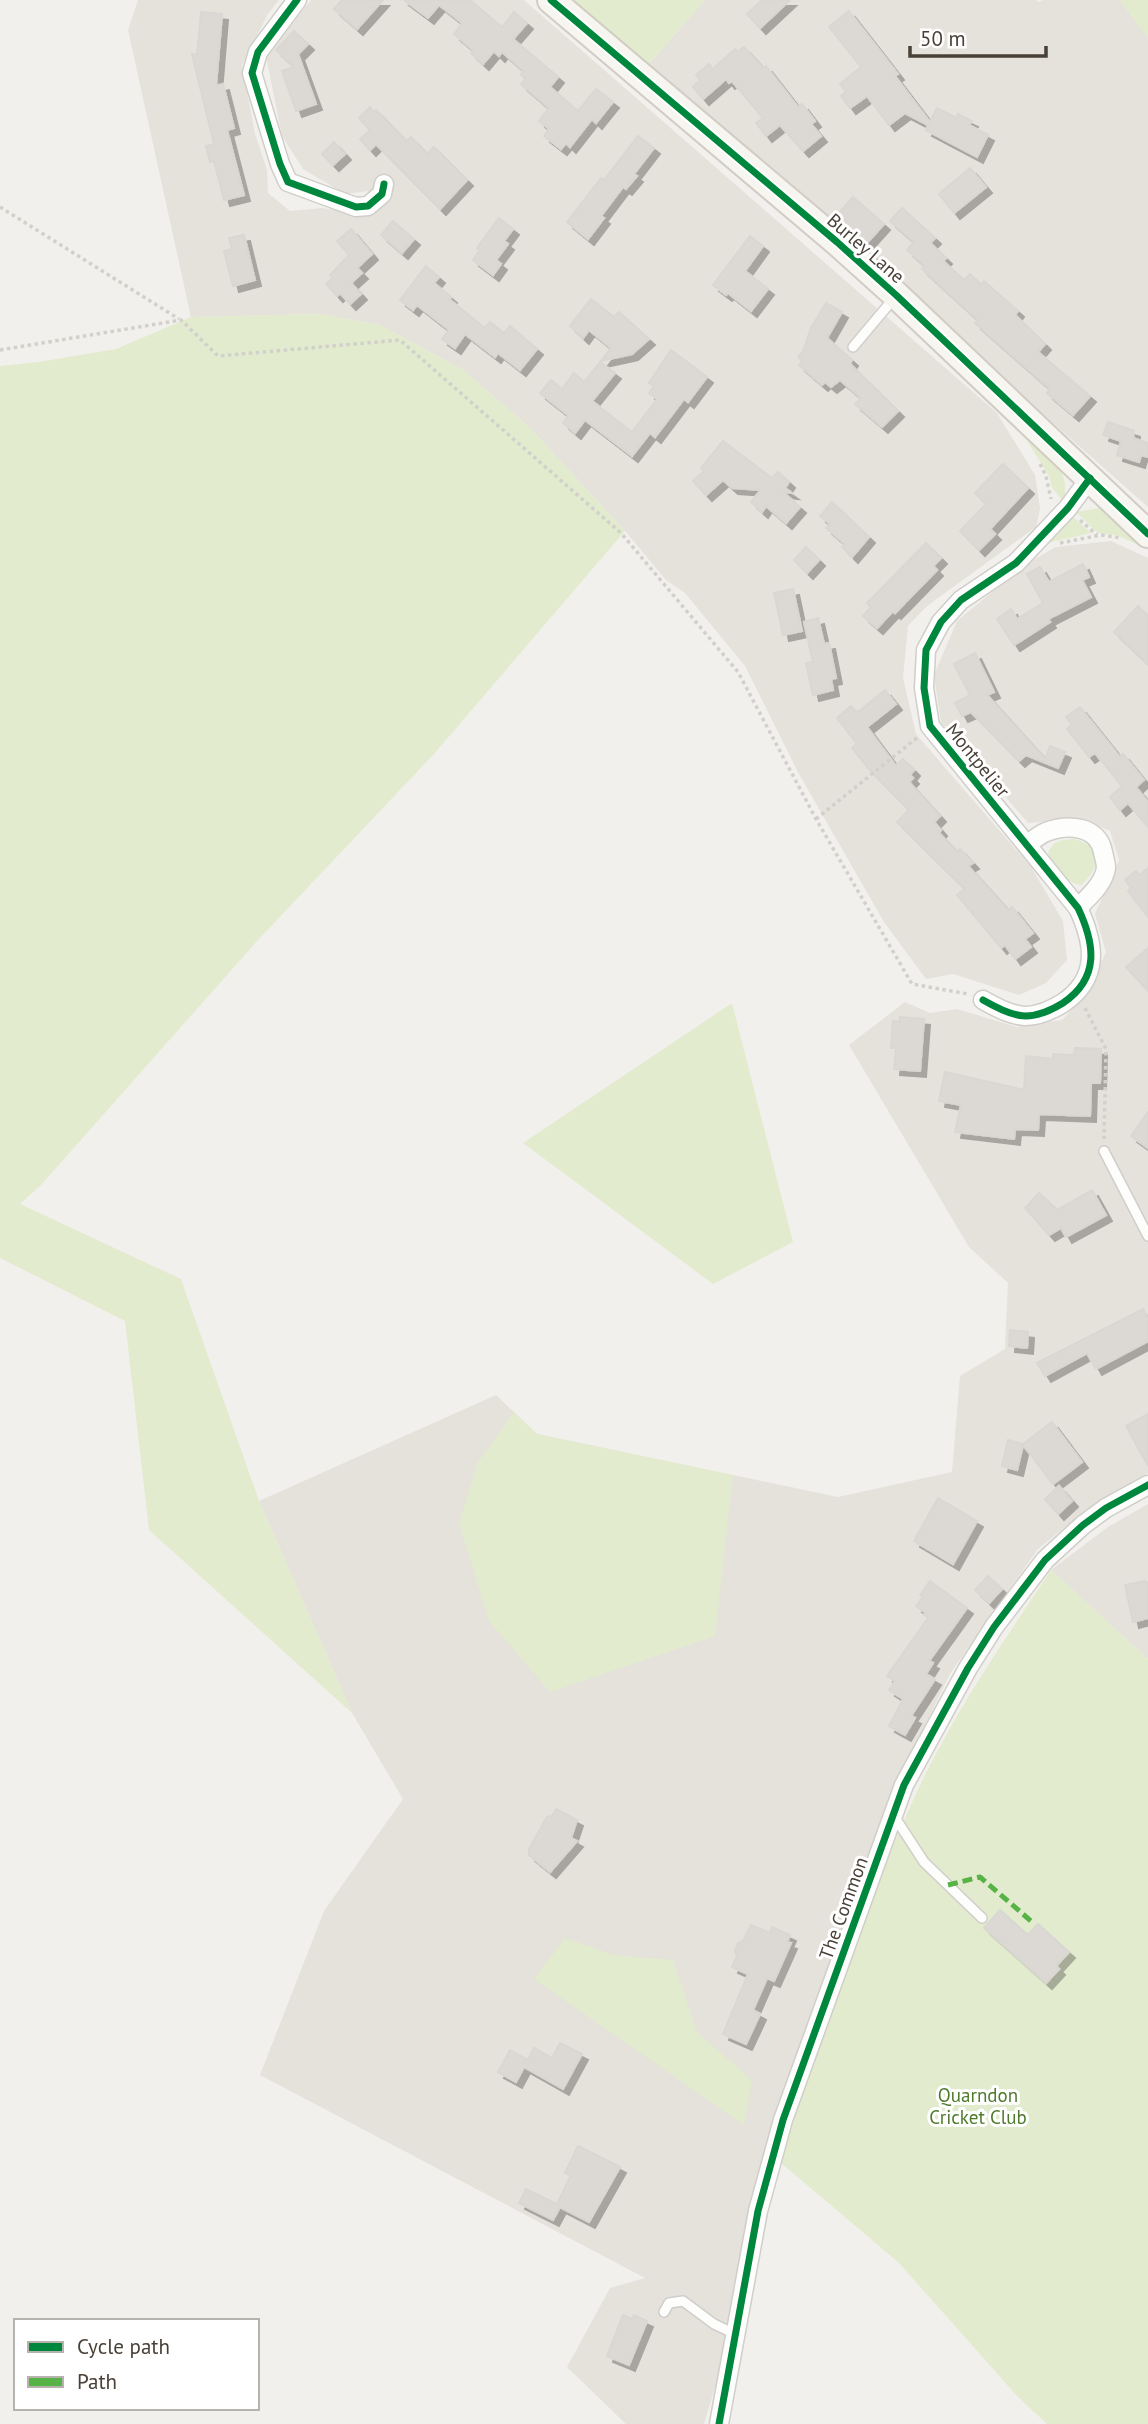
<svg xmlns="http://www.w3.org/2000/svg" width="1148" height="2424" font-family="'PT Sans',sans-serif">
<defs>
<filter id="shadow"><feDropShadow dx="6" dy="6" stdDeviation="0" flood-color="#0004"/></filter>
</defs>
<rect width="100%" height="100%" fill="#f2f0ed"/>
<g fill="#e5e1db">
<path d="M138,0H279L268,14L242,65L255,134L267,170L268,193L290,211L322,208L368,215L380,210L368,191L345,194L303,169L282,136L266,56L311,0H524L997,413L1035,475L1040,509L1036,527L927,606L908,626L903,678L916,734L1031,867L1063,921L1067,960L1046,983L1019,995L953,974L926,979L884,922L799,774L745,666L685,593L666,580L625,531L529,427L463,370L380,325L321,314L191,317L128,30Z"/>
<path d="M705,0H1036L1038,2L1043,0H1120L1139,26L1148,19V507L648,65Z"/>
<path d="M1111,541L1148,558V1473L1091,1506L1038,1549L951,1672L890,1797L776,2117L718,2377L704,2424H626L567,2367L610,2288L645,2278L260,2075L324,1911L403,1799L352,1713L259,1501L496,1395L537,1434L838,1497L952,1472L960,1376L1005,1349L1008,1283L969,1247L849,1045L905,1002L930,1013L957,1009L1017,1027L1062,1020L1087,994L1106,952L1095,914L1119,860L1110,831L1083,819L1028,823L941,722L934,675L957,621L1026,564L1056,547Z"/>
<path d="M1148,1504V1659L1051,1570L1108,1527Z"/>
</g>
<g fill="#e2ebce">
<path d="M573,0H705L648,65Z"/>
<path d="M1120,0H1148V38Z"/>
<path d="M321,314L380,325L463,370L529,427L625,531L434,754L258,940L41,1185L20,1204L181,1279L259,1501L352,1713L149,1530L125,1321L0,1258V366L39,362L116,349L191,317Z"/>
<path d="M1016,423C1037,444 1075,468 1063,501L1052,488L1049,476Z"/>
<path d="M1099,508L1108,511L1148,546V549L1116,535L1098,533L1076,512Z"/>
<path d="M1072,516L1091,533L1047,543Z"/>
<path d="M1075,839C1106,849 1101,864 1082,885C1068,885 1054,866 1048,854C1052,840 1062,840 1075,839Z"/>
<path d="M732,1003L793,1242L713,1284L523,1143Z"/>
<path d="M514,1412L537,1434L733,1475L715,1636L550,1692L489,1621L459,1523L478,1462Z"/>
<path d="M1051,1570L1148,1659V2424H1047L1019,2398L898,2262L781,2163C805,2081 833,2001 864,1921C887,1860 911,1798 943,1741C975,1682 1014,1626 1051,1570Z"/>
<path d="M565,1938L614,1955L673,1960L697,2032L752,2080L744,2125L534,1979Z"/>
</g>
<g fill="#dcd9d5" stroke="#dad7d3" stroke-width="2" filter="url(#shadow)">
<path d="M342,0H383L357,29L334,9Z"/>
<path d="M404,0H470L502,27L514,12L527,23L513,39L558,77L550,87L578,111L596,89L613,102L596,123L592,119L570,147L566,143L561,149L544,136L549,129L539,121L549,108L521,84L525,79L521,74L524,71L502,52L499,56L494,51L483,64L471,53L473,50L454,34L462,23L439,5L428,18Z"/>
<path d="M762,0H790L760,28L747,14Z"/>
<path d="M849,11L898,74L895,76L930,122L937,108L956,118L958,114L972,121L969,125L988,135L977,157L926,130L928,125L905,113L889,125L867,96L850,108L841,96L846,92L840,84L861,67L829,27Z"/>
<path d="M201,12L222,14L216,86L223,84L234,128L227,130L244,195L224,200L214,161L210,162L206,146L214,144L192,54L197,55Z"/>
<path d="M294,31L308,44L298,54L316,104L296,111L282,71L294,67L276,50Z"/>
<path d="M744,47L763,68L766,66L798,107L802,104L815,121L811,124L821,136L803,151L780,125L766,136L756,123L763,118L732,81L729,83L726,79L703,99L693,87L700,80L696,75L709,64L713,69L735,49L738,52Z"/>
<path d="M370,107L374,112L376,110L406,141L411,137L427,154L434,147L467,180L440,209L376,144L370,150L360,139L370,130L359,118Z"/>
<path d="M638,136L654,148L634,174L637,176L626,189L623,187L601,216L604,218L588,239L567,222L601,178L604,180Z"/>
<path d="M334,142L345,154L333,165L322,154Z"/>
<path d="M970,168L986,187L954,213L939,194Z"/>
<path d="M853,197L884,224L866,244L837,215Z"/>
<path d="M902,208L935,238L930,243L946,258L943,261L964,280L970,274L981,285L984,281L1018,311L1015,315L1045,344L1038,352L1090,396L1073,415L1047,393L1050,389L975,323L978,320L922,269L925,266L907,250L914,242L890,221Z"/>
<path d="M499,218L513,229L504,241L508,244L496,260L501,264L493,275L473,260L480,250L477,248Z"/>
<path d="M393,221L414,239L402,253L381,235Z"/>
<path d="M351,229L372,254L357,268L362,273L351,283L361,294L350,304L340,293L337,296L326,284L333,278L330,275L349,255L337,241Z"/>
<path d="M244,235L255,280L233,286L224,251L232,249L229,238Z"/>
<path d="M750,236L763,246L745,271L768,289L751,311L728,293L726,295L713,285Z"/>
<path d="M426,266L439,277L434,283L451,297L449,299L485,328L490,322L504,333L510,326L537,349L520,370L498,353L495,357L465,334L455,348L442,339L449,330L417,305L413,310L400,300Z"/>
<path d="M591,299L614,317L619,312L649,339L632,354L601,361L611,348L589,330L583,338L570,326Z"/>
<path d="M826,303L842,312L827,338L852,360L850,363L852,366L898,411L882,427L855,404L861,398L840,380L831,387L825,382L822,385L799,365L802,361L798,357L803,351L811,328Z"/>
<path d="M671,350L707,377L688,402L684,399L655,437L650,433L632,456L585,420L575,433L563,423L569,416L540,393L551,380L562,389L574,373L584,382L600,362L615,373L592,401L632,432L657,399L649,393L654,386L649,383Z"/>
<path d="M1108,422L1134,431L1133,438L1148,443V457L1141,455L1139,462L1117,455L1121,441L1103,435Z"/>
<path d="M723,441L772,478L778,472L789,482L785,488L792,493L783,492L800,507L786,523L766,506L762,512L751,502L761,490L732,488L723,480L706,495L693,481L704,471L701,468Z"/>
<path d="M1003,464L1028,488L990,529L995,534L979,550L960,531L986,504L975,493Z"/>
<path d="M832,502L869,537L852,557L842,547L845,544L826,528L830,524L820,516Z"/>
<path d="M926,543L941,558L933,566L937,570L895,613L893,611L877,628L863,616L871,607L867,603Z"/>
<path d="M806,547L819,560L807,573L794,560Z"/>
<path d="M1083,564L1089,577L1082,580L1091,597L1048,619L1050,622L1014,645L997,619L1011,609L1017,619L1043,603L1027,574L1040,567L1049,582Z"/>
<path d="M793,589L802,631L783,635L774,593Z"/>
<path d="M1138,606L1148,616V664L1114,632Z"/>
<path d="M818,618L824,644L829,643L836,678L831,679L833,690L813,695L806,663L813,662L804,622Z"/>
<path d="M975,653L994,692L987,695L1045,759L1050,746L1065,752L1058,768L1026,755L1019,761L971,712L962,716L955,703L970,695L954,664Z"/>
<path d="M885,690L896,704L867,727L896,766L903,759L914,770L910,775L913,778L909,782L940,816L934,822L941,830L939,833L957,852L960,849L973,863L968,866L1008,910L1012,907L1033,933L1025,939L1031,947L1015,959L1005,945L1001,948L957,895L965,889L897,822L909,810L868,768L852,748L857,744L837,718L851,706L857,713Z"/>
<path d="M1080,707L1120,757L1123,754L1144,780L1136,787L1148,802V827L1128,803L1120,810L1110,797L1122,786L1095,753L1089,757L1067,729L1072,725L1066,717Z"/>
<path d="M1148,868V917L1128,891L1131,888L1125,880L1136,871L1140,875Z"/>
<path d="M1148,948V991L1126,967Z"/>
<path d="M900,1017L924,1019L920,1071L894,1069L896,1048H891L893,1021L900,1022Z"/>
<path d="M1075,1048L1101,1049L1100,1083H1091L1090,1116L1039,1114L1038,1130L1015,1129L1014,1139L955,1132L961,1105L939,1101L945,1072L1024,1090L1026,1056L1053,1059V1054L1074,1055Z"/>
<path d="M1148,1112V1148L1131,1136Z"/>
<path d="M1092,1190L1106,1215L1066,1237L1061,1228L1049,1235L1025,1208L1039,1193L1057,1210Z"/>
<path d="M1143,1309L1148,1319V1341L1096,1369L1087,1353L1045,1376L1037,1363Z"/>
<path d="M1010,1330L1028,1332L1027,1348L1009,1346Z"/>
<path d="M1148,1414V1466L1126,1426Z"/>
<path d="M1052,1422L1082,1462L1053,1484L1023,1445L1017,1470L1002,1466L1008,1440L1023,1444Z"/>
<path d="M1059,1486L1072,1501L1058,1514L1045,1499Z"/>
<path d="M938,1498L977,1521L953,1564L914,1541Z"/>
<path d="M988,1576L1002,1589L989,1603L975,1590Z"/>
<path d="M930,1581L967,1608L929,1661L933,1663L926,1674L935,1679L911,1716L915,1718L905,1735L889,1726L903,1699L889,1690L895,1681L887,1676L928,1618L924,1615L926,1613L916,1606L923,1597L920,1595Z"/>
<path d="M1145,1581V1583L1148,1582V1618L1133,1622L1125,1585Z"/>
<path d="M556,1809L577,1820L571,1838L577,1841L550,1872L529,1855V1849L547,1817L552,1816Z"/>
<path d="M1000,1910L1028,1935L1038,1924L1069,1952L1056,1966L1059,1969L1046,1983L984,1928Z"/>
<path d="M751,1925L770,1933L772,1927L790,1935L787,1942L791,1943L774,1981L767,1978L753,2010L760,2014L746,2044L723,2034L748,1974L732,1967L737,1956L735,1951L738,1943L743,1941Z"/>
<path d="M560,2043L582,2054L563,2089L524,2067L516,2082L498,2072L510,2050L528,2060L534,2048L552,2058Z"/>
<path d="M578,2146L620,2167L589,2222L560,2207L553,2220L519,2203L526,2189L557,2204L571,2175L565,2173Z"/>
<path d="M623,2315L632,2319L634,2315L647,2321L629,2365L607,2356Z"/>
</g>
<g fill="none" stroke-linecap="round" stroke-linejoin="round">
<defs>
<g id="lane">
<path d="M853,347L895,297"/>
<path d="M1104,1151L1148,1236"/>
<path d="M894,1816L924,1862L982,1918"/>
<path d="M664,2312L669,2303L683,2301L714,2324L735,2334"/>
</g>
<g id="street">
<path d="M297,0L258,52L252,73L280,164L288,182L356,207L368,206L382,194L384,184"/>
<path d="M1028,844C1033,840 1039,835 1046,832C1067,824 1098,825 1103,852C1104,857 1106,863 1106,868C1103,885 1089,896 1078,908"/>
<path d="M983,1000C1014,1018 1031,1023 1063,1003C1100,978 1095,944 1078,908L930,726L924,688L926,650L941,622L961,600L1016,563L1068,508L1090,478"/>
<path d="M719,2424L758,2211L783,2120L904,1785L968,1668L994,1627L1045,1560L1083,1525L1106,1508L1148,1485"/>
</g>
<path id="secondary" d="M551,0L837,242L896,295L1148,534"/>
</defs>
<use href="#lane" stroke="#d0ceca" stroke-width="12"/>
<use href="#street" stroke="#d0ceca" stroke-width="21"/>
<use href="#secondary" stroke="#d1ccc4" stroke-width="30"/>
<g stroke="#d2d0cb" stroke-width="3.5" stroke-dasharray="3.5 3.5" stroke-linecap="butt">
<path d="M0,207L179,319"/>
<path d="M0,350L181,320L218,356L400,340L621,533L738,672L816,819L912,984L968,994"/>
<path d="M1040,464L1046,476L1051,499"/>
<path d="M1080,520L1097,535"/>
<path d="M1060,543L1101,535L1121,538"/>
<path d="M816,819L918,737"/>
<path d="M1085,1008L1106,1049L1104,1139"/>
</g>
<use href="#lane" stroke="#fdfdfc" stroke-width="9"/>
<use href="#street" stroke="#fdfdfc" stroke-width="18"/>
<use href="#secondary" stroke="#f7f5f0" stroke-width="26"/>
<path stroke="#57b346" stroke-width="5" stroke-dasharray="10 5" stroke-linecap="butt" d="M948,1885L980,1877L1031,1921"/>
<defs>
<g id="cycleway">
<path d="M297,0L258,52L252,73L280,164L288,182L356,207L368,206L382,194L384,184"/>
<path d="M551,0L837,242L896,295L1148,534"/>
<path d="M983,1000C1014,1018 1031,1023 1063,1003C1100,978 1095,944 1078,908L930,726L924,688L926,650L941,622L961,600L1016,563L1068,508L1090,478"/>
<path d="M719,2424L758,2211L783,2120L904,1785L968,1668L994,1627L1045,1560L1083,1525L1106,1508L1148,1485"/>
</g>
</defs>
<use href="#cycleway" stroke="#fff" stroke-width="11"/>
<use href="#cycleway" stroke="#00873e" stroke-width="7"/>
</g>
<g text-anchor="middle" stroke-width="6" stroke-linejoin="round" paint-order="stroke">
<g font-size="19" fill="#494138" stroke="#fff">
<text transform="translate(866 248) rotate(41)" y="7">Burley Lane</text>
<text transform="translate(978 760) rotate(51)" y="7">Montpelier</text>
<text transform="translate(843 1908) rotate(-70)" y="7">The Common</text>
</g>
<g font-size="19" fill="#4f7a2c" stroke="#fff">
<text x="978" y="2102">Quarndon<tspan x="978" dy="22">Cricket Club</tspan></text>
</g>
</g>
<rect x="14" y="2319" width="245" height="91" fill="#ffffff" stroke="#b6b3af" stroke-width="2"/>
<rect x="28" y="2342" width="35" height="10" fill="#00873e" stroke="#b6b3af" stroke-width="2"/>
<text x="77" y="2354" font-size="21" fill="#494138">Cycle path</text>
<rect x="28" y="2377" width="35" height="10" fill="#57b346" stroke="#b6b3af" stroke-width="2"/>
<text x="77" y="2389" font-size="21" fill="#494138">Path</text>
<path d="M910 46v10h136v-10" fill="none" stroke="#494138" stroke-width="3.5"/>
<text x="920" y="46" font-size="21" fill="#494138" stroke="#ffffff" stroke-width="5" paint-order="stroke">50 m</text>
</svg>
